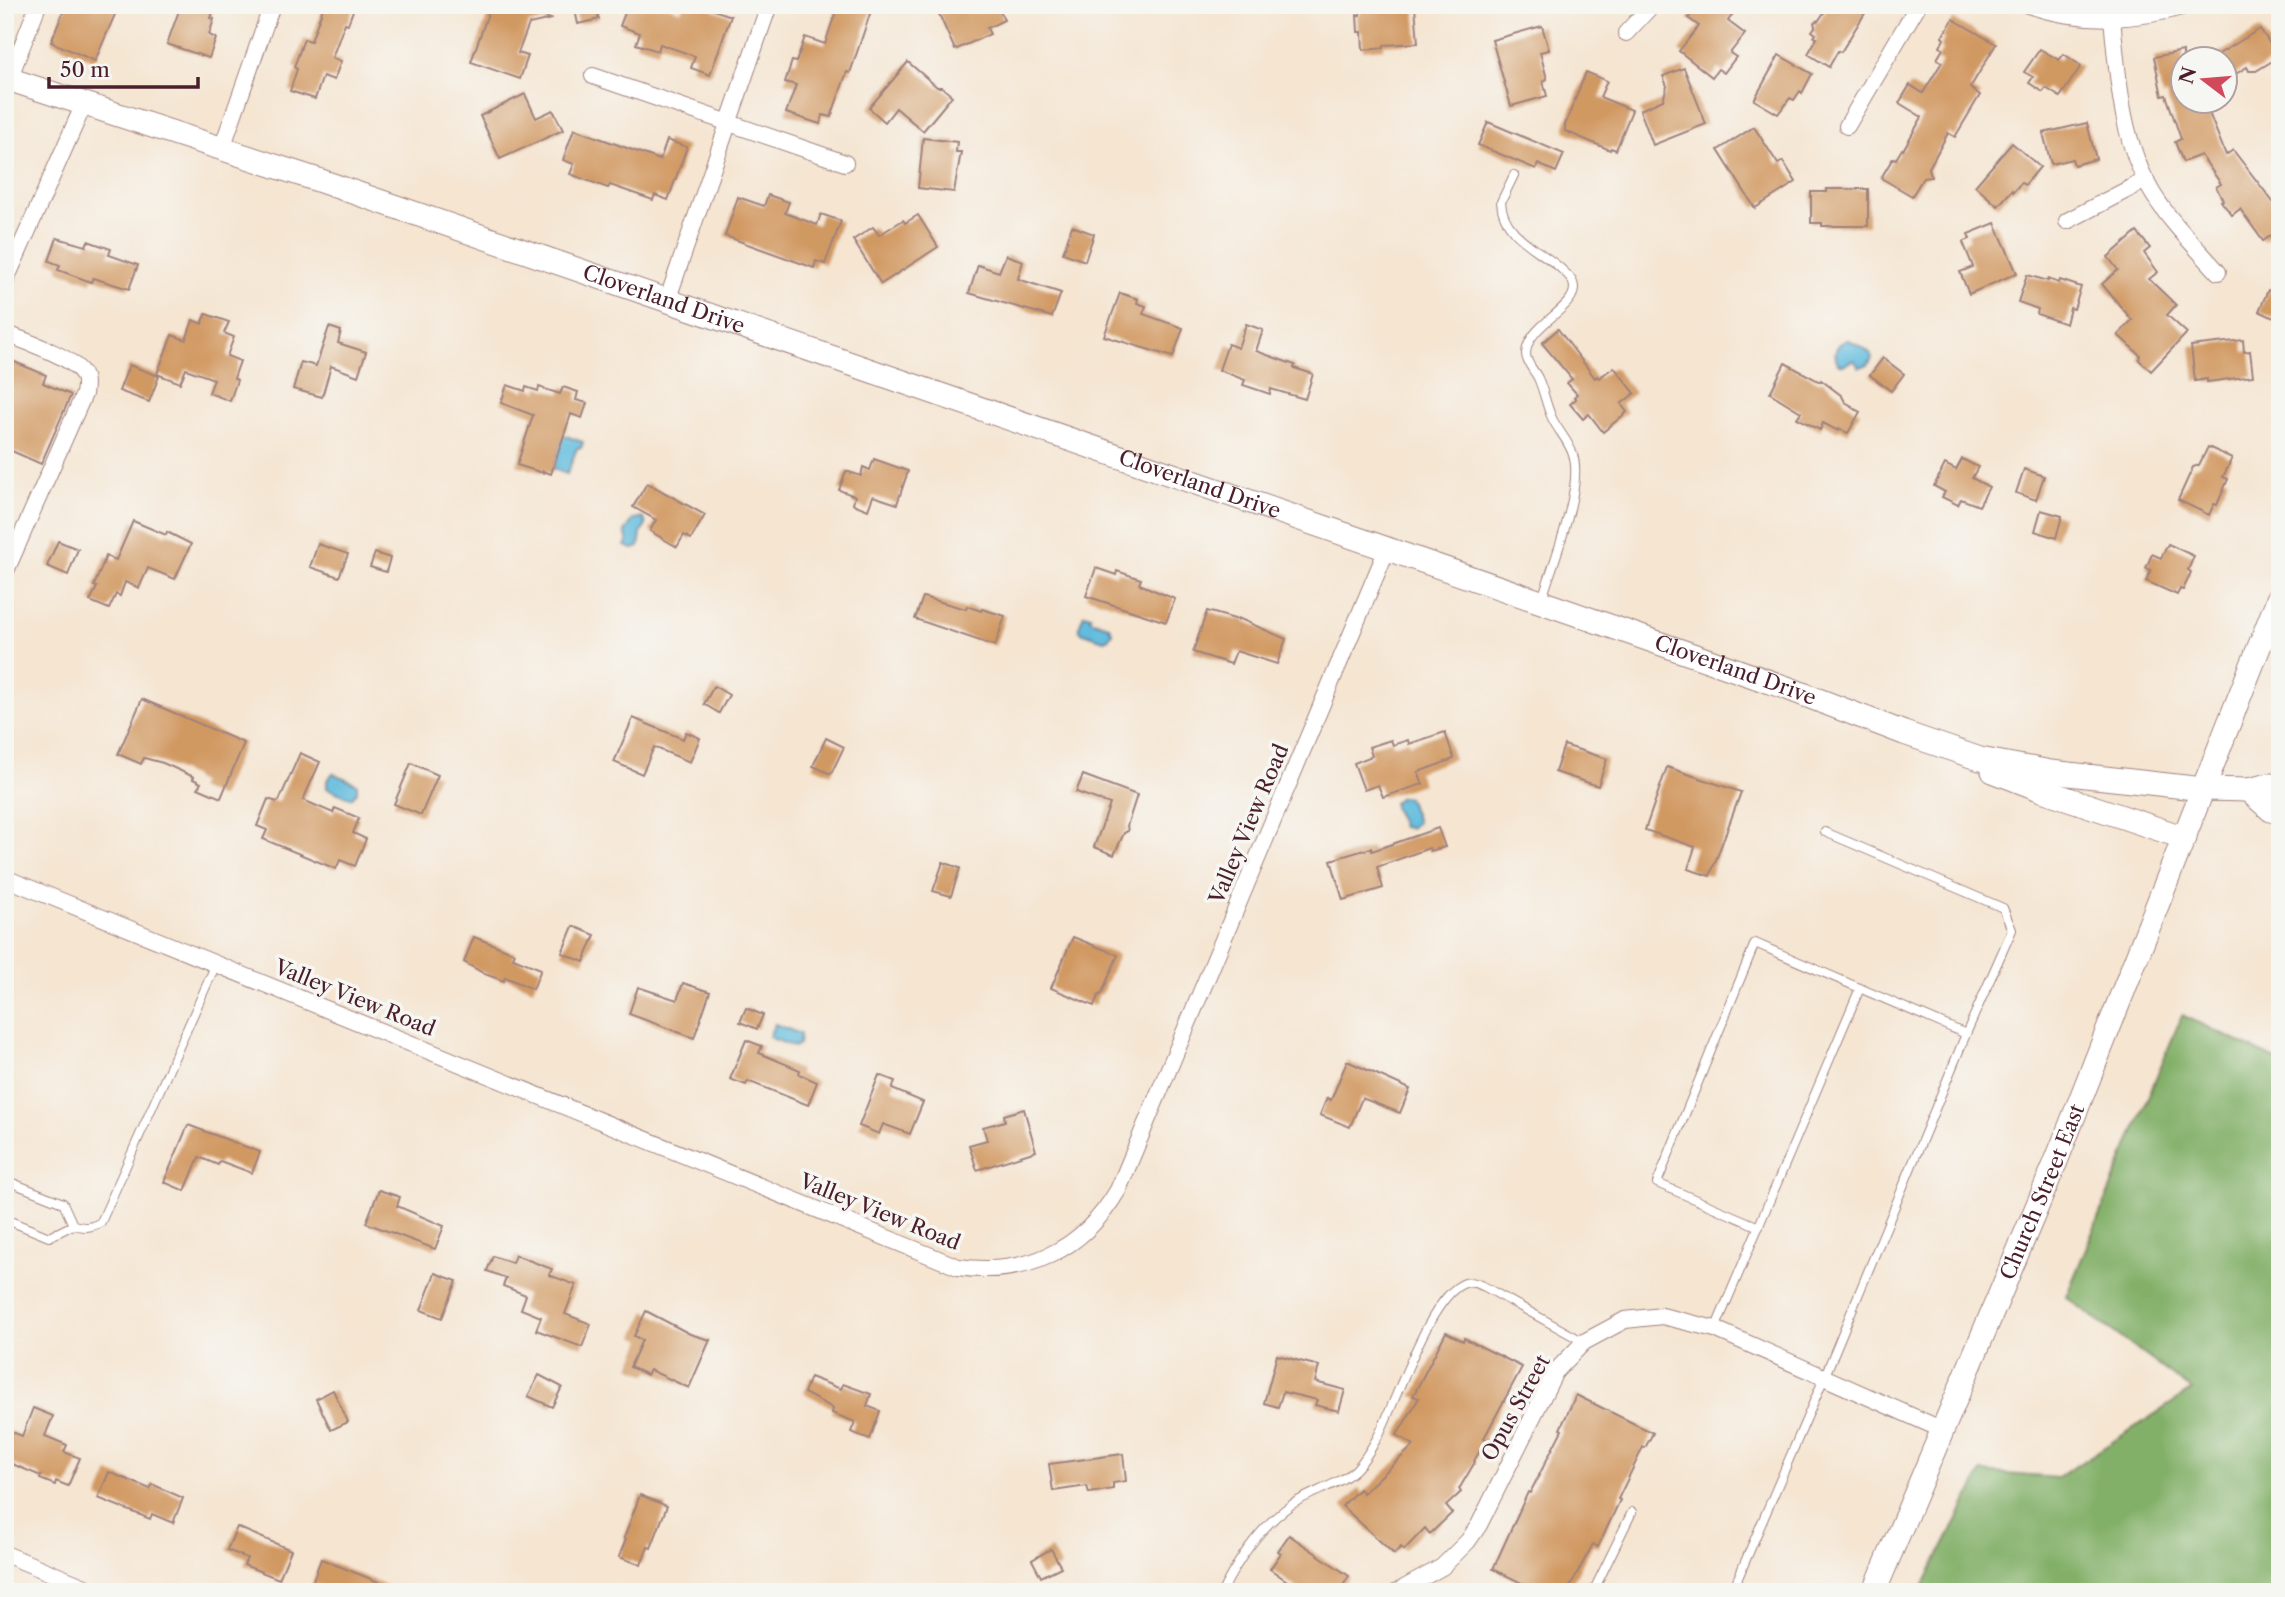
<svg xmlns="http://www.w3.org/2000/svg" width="2285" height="1597" font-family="'Libre Caslon Text',serif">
<rect width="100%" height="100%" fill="#f6f6f2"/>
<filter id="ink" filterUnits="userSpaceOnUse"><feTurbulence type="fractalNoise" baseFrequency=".0143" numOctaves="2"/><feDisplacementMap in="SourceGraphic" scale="14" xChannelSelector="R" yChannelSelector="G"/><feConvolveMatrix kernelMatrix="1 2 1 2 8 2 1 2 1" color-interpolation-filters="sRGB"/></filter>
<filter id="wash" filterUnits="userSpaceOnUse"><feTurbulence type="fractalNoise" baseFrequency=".00686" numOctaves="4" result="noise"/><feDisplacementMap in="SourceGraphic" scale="28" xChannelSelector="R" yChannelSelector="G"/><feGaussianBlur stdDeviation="1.57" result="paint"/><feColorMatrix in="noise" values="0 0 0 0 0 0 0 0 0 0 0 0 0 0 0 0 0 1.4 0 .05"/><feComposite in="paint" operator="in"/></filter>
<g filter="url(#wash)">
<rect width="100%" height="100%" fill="#f5e5d1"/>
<path fill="#83b069" stroke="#66684a" stroke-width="2" d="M2182,1015L2280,1062V1592H1920L1982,1472L2057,1478L2192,1390L2066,1297Z"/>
<g fill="#60bbde" stroke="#556d84" stroke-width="2">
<path d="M1848,340C1850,340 1868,351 1870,353L1872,358L1868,365L1859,367L1854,360L1843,365L1838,363C1832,352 1837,343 1848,340Z"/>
<path d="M563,435L583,442L581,448H577L567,474L553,469Z"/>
<path d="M638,518L644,519L646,525L641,533L639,547L633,549L625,546L628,541L625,532L633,520Z"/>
<path d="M1084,614L1091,616L1090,620L1109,626L1112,632L1109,638L1104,640L1081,632L1079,627Z"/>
<path d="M333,773L357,784V792L351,798L327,788V780Z"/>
<path d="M1400,797L1408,798L1417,822L1410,828L1402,827L1393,803Z"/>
<path d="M775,1024L800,1034L799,1044L794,1047L771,1038L769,1036Z"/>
</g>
<g id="blocks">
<g fill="#d19962">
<path d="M66,5H119L95,61L51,42Z"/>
<path d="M181,5H202L214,9L211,18L214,19L209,35L216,38L209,58L167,44Z"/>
<path d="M324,5H355L348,24L345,23L332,58L341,61L334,80L323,76L315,99L290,91L297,69L294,67L304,39L311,41Z"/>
<path d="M491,5H511L551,19L529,24L518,53L528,56L520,79L471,62Z"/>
<path d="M574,5H595L599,19L578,24Z"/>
<path d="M628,5H665L681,11L683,5H700L731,16L710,75L691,68L695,56L660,44L658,51L636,44L640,33L620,26Z"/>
<path d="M838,5H873L850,73L847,72L831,117L823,115L820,124L786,113L796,85L785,82L792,61L796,62L805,37L825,44Z"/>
<path d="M952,5H997L1004,20L987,28L990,34L955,50L938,12Z"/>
<path d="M1360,5H1389L1393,7L1415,6L1418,43L1384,45V48L1363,50L1362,32H1358L1357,15H1360Z"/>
<path d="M1699,5H1739L1728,21L1745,34L1730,53L1736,57L1724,73L1718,69L1712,77L1679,51L1699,26L1688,18Z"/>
<path d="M1829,5H1870L1841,52L1838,51L1829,67L1808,54L1817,38L1814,37L1816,34L1812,31L1815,27L1814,22L1819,20Z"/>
<path d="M1953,19L1996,44L1970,88L1980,95L1955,137L1948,133L1929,168L1931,177L1923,178L1912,196L1881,178L1893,158L1896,159L1902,149L1903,150L1922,117L1899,103L1910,85L1923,93L1942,62L1937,59L1943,49L1940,47L1944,39L1942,37Z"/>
<path d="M1542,26L1549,50L1540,52L1547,79L1543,81L1547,96L1511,106L1492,40Z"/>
<path d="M2260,29L2279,57L2256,71H2249L2247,67L2231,77L2225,68V60H2220L2217,55Z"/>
<path d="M2040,49L2059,60L2064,54L2081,66L2060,97L2046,88L2043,92L2029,83L2033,77L2024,72Z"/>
<path d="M2183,51V102H2199L2202,109L2207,108L2226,155L2233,150L2280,211V229L2263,241L2240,209L2232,215L2221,201L2223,200L2216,187L2221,184L2201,155L2183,162L2175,142L2181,139L2166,95L2162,96L2154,57Z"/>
<path d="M1779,55L1812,74L1802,93L1800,91L1794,100L1790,98L1778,114L1754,100Z"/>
<path d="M908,62L937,87H942L952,96L923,131L896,108L885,122L869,108Z"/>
<path d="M1684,68L1706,124L1653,145L1640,110L1663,100L1667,86L1663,76Z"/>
<path d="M1586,72L1607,81L1600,97L1632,110L1616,150L1611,148L1610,150L1565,131V125Z"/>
<path d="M525,94L536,118L553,110L563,130L500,159L480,116Z"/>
<path d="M1488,122L1564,154L1556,172L1538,164L1536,169L1478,145Z"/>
<path d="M2087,123L2096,159L2074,165L2072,159L2051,164L2043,133Z"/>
<path d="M1754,127L1778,164L1783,161L1796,182L1755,208L1718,150Z"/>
<path d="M574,129L660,160L667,140L687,147L668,200L655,195L653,200L610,185L608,188L570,174L574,164L563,160Z"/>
<path d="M923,138L957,142L956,152H961L954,192L918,188Z"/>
<path d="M2012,143L2040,167L2025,185L2021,183L2013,192L2012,190L1998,206L1975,186Z"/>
<path d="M1827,189H1868V226H1822V223H1811V192H1827Z"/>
<path d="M768,195L789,202L785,213L817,225L821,214L841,221L825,264L816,261L814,268L725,236L738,197L764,206Z"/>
<path d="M918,215L938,247L881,284L853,240L873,227L879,235L903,220L905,223Z"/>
<path d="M1995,223L2017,273L1969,294L1960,272L1973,267L1963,242L1970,239L1968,234Z"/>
<path d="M1072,226L1094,234L1085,261L1063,253Z"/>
<path d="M2137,232L2150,248L2144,253L2158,272L2149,279L2176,305L2167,315L2187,333L2151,371L2139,360L2140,355L2118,335L2132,320L2102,284L2118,270L2108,257Z"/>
<path d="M57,238L86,246L88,241L111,249L109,255L138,265L129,289L93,278L91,282L58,270L60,265L49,261Z"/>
<path d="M1006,255L1023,261L1018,279L1061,293L1052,317L969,293L978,265L999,272Z"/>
<path d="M2027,275L2048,281V279L2059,283L2060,280L2081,287L2074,309L2070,308L2066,324L2037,314L2038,309L2018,302Z"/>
<path d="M2268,290L2280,296V321L2259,311Z"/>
<path d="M1120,293L1138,299L1137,303L1146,306L1143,314L1183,328L1173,357L1104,336Z"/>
<path d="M206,314L229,322L224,333L234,337L227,356L240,361L234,378L237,380L230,401L209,393L214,379L186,369L180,383L157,374L172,335L186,340L193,320L202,324Z"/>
<path d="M1246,324L1263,330L1256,351L1295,365L1294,368L1313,374L1305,399L1271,389L1270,394L1243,385L1245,380L1219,370L1228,344L1238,348Z"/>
<path d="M329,327L341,331L338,343L366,352L358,376L331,366L322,397L293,389L301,362L316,366Z"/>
<path d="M1558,329L1595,378L1597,376L1599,378L1614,367L1635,393L1621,404L1627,412L1603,432L1589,414L1583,419L1570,404L1576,399L1574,397L1577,394L1567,383L1572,379L1542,343Z"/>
<path d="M2243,340L2244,352L2250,351L2253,376L2207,382V379L2195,381L2191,346Z"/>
<path d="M5,358L46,375L43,383L71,395L41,464L5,448Z"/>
<path d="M1883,358L1904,374L1891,391L1870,375Z"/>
<path d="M1785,363L1820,382L1821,380L1842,396L1845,402L1852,406L1851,407L1860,412L1848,433L1839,429L1838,431L1823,423L1820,430L1797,418L1801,412L1770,393Z"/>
<path d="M129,365L159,376L149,402L119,391Z"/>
<path d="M507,385L525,391L526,387L538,391L539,387L560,394L563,387L578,392L576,400L587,403L582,418L571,414L551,474L543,471V473L517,465L533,415L501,403Z"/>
<path d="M2208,447L2232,458L2223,477L2228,479L2217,505L2214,504L2209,515L2178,500L2193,467L2199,465Z"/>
<path d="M874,459L908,471L897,504L873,496L868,510L853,504L855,496L839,490L846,471L861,476L863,467L870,470Z"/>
<path d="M1962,459L1978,467L1972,478L1989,487L1979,506L1961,499L1958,505L1942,497L1945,492L1934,486L1945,464L1956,470Z"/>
<path d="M2024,469L2044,476L2036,500L2016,493Z"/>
<path d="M647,483L705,515L691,539L684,535L677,547L650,531L656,520L633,507Z"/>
<path d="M2041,510L2062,516L2056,538L2035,531Z"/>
<path d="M133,521L166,535L167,532L191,544L175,579L148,568L139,588L125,582L120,596L116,594L109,609L90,601L97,587L94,586L106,556L116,560Z"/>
<path d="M58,541L78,549L68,575L47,566Z"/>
<path d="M318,544L348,554L339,577L310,567Z"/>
<path d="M2168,544L2194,556L2188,570L2191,572L2183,590L2180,589L2177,595L2146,581L2151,570L2146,568L2152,554L2161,558Z"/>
<path d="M375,553L390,558L386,572L370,567Z"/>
<path d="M1096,568L1116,575L1117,571L1141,579L1139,584L1175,599L1166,622L1086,596Z"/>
<path d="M923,597L966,609L967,606L981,611L982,609L1005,616L995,646L915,619Z"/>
<path d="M1207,611L1238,620V618L1286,639L1277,664L1236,651L1231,664L1193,652Z"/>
<path d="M714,686L729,695L719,713L704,704Z"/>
<path d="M142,699L244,743L221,798L198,788L201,783L193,779L194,777L163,763L144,758L141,764L118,754Z"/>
<path d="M633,718L683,739L686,732L700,738L690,762L654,747L642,774L614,762Z"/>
<path d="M1445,732L1454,759L1418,772L1423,784L1383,797L1378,785L1364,790L1354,763L1372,756L1369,747L1391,740L1393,745L1408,740L1409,744Z"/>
<path d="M826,738L844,747L831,774L813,766Z"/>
<path d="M1564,745L1607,759L1598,786L1555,772Z"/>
<path d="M300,753L320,762L303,800L333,813L335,808L359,818L353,833L366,839L355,866L340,860L336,869L263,839L267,830L257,826L268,799L277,802L279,801Z"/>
<path d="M411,763L438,775L421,815L394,804Z"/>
<path d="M1667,767L1741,792L1710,876L1688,869L1695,847L1645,830Z"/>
<path d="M1083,775L1137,795L1127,826L1128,831L1124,833L1114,855L1094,847L1110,804L1076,792Z"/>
<path d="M1438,828L1445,847L1430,851L1429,848L1377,867L1383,888L1343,900L1331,860L1371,848L1372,851Z"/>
<path d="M943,862L960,868L951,896L933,891Z"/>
<path d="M573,926L595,935L584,962L562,953Z"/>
<path d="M474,937L515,953L513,958L541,969L533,989L505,977L504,981L485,974L464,962Z"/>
<path d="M1073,937L1118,955L1101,995L1099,994L1094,1006L1051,988Z"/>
<path d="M683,983L710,992L694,1038L629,1014L638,987L677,1000Z"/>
<path d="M746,1008L763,1015L757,1029L740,1022Z"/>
<path d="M746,1040L762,1046L759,1053L800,1070L799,1074L817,1082L808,1105L748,1081L746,1085L730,1079Z"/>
<path d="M1347,1061L1410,1089L1400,1113L1362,1098L1350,1127L1320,1115L1327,1098L1331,1100Z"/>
<path d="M879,1075L895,1081L892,1089L923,1102L910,1134L883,1124L879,1134L859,1126Z"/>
<path d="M1024,1109L1036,1151L977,1170L969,1145L987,1140L983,1127L1005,1121L1004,1115Z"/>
<path d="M188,1125L260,1152L252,1173L220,1161L218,1165L199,1157L185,1191L164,1182Z"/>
<path d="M379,1190L400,1197L397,1206L444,1226L435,1249L366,1223Z"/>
<path d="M515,1255L552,1269L549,1275L576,1285L565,1314L591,1324L582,1347L536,1330L541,1317L521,1309L526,1295L503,1286L506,1278L487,1271L493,1256L512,1263Z"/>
<path d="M435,1273L457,1281L442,1318L421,1310Z"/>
<path d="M646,1311L690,1334L710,1340L689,1388L650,1370L647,1375L630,1367L642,1340L634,1336Z"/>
<path d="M1446,1332L1463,1341L1464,1338L1522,1367L1484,1438L1486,1440L1474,1461L1475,1462L1459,1489L1461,1492L1446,1506L1452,1513L1430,1534L1425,1528L1404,1550L1401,1547L1394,1554L1342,1506L1359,1489L1363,1493L1414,1445L1397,1435L1419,1398L1413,1396Z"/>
<path d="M1277,1355L1319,1366L1315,1382L1345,1390L1339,1411L1315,1405L1317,1400L1283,1392L1278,1407L1264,1403Z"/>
<path d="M539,1375L562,1387L552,1407L528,1396Z"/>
<path d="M810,1377L841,1389L843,1384L871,1394L867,1406L880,1411L870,1439L851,1432L855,1422L832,1413L833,1408L804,1393Z"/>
<path d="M333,1390L348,1422L331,1430L316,1399Z"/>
<path d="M1576,1395L1653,1433L1645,1448L1643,1447L1618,1499L1620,1500L1598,1547L1593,1544L1567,1592H1540L1493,1569L1528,1492L1530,1493L1562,1430L1560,1429Z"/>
<path d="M33,1408L53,1416L45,1436L67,1445L64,1452L80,1458L68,1486L56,1481L55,1485L40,1479L41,1476L5,1461V1429L22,1436Z"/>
<path d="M1123,1454L1126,1481L1113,1483V1489L1089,1493L1087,1486L1053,1491L1049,1464Z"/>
<path d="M109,1472L150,1489L152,1484L183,1498L173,1523L152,1514L150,1519L98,1498Z"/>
<path d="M640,1495L667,1506L651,1548L648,1547L641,1565L619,1557L626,1539L624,1538Z"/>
<path d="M237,1527L291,1550L279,1579L244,1565L247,1558L227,1550Z"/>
<path d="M1289,1535L1349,1576L1339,1592H1303L1270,1569L1281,1553L1278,1551Z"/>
<path d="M1051,1549L1061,1567L1041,1577L1032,1560Z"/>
<path d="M321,1559L401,1591V1592H334L312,1583Z"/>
</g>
</g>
</g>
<g filter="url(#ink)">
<use href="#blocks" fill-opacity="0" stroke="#a0827e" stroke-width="2"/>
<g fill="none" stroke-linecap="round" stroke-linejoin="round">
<defs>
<g id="lane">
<path d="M1514,175L1501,202C1503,235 1537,248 1559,267C1564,272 1571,276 1573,283C1582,307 1527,323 1526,354C1526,363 1534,370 1538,378C1544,391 1546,405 1552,418C1558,431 1569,441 1573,455C1584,487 1552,566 1542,599"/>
<path d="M5,1180L63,1203L73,1225"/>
<path d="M5,1219L49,1237L73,1225C85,1228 91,1228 101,1222L216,964"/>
<path d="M1759,1227L1657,1183L1755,943L1966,1034"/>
<path d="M1715,1329L1860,988"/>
<path d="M1222,1592C1238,1560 1261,1526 1291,1505C1310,1492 1341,1484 1356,1469C1365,1460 1371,1449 1377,1438C1396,1404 1429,1295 1465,1283C1472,1281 1478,1284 1485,1287L1584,1342"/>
<path d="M1593,1592L1632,1512"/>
<path d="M1732,1592L1824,1378L1966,1034L2012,930L2003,908L1825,832"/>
</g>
<g id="street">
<path d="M2028,5C2080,23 2137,21 2189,5"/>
<path d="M2112,18C2118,79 2121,140 2153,194C2171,223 2196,247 2218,272"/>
<path d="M1626,33L1652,5"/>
<path d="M593,76L845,163"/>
<path d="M9,79L38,5"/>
<path d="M1847,126L1918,5"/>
<path d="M222,148L272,5"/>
<path d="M2067,221L2146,180"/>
<path d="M5,282L84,104"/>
<path d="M667,301L769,5"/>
<path d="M5,333C25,342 77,357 84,377C86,382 85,388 84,394L5,573"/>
<path d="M5,878L958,1267C1026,1277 1083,1250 1118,1190L1387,549"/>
<path d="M5,1554L97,1592"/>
<path d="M1397,1592L1442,1567L1468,1541L1479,1525L1555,1372L1584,1342L1625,1320L1662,1316L1715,1329L1943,1430"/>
</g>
<g id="secondary">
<path id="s1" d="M5,78L318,180L1541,602L1787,688L1904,733L1980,759L2051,772L2203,789L2248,790L2270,785L2280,786"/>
<path d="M1993,771L2042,790L2185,838"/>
<path d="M2248,790L2271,810L2280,813"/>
<path id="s2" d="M1874,1592L2055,1164L2280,594"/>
</g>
</defs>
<use href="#lane" stroke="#a0827e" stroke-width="10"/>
<use href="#street" stroke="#a0827e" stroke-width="18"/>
<use href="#secondary" stroke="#a0827e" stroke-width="25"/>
<use href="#lane" stroke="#fff" stroke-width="8"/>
<use href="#street" stroke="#fff" stroke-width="16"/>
<use href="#secondary" stroke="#fff" stroke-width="23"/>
</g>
</g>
<g text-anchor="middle" stroke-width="7" stroke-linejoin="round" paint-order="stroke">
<g font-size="21" fill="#4a1f2b" stroke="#f6f6f2">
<text dy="7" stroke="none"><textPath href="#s1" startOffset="695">Cloverland Drive</textPath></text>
<text dy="7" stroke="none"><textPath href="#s1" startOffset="1262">Cloverland Drive</textPath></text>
<text dy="7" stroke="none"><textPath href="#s1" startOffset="1829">Cloverland Drive</textPath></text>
<text transform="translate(1249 824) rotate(-67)" y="7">Valley View Road</text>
<text transform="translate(355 998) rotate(22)" y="7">Valley View Road</text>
<text dy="7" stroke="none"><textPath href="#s2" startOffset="434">Church Street East</textPath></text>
<text transform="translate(880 1212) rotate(22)" y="7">Valley View Road</text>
<text transform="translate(1516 1408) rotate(-61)" y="7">Opus Street</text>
</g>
</g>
<rect width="2285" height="1597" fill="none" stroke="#f6f6f2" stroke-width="28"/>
<g transform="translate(2204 80) rotate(286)"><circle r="33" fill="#f6f6f2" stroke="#b1a0a2" stroke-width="2"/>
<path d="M0-5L12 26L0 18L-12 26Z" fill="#d1495b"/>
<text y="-10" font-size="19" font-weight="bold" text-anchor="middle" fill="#4a1f2b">N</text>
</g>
<path d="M49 77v10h149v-10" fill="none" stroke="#4a1f2b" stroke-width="3.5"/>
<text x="60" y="77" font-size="21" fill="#4a1f2b" stroke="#f6f6f2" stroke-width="5" paint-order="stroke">50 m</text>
</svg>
